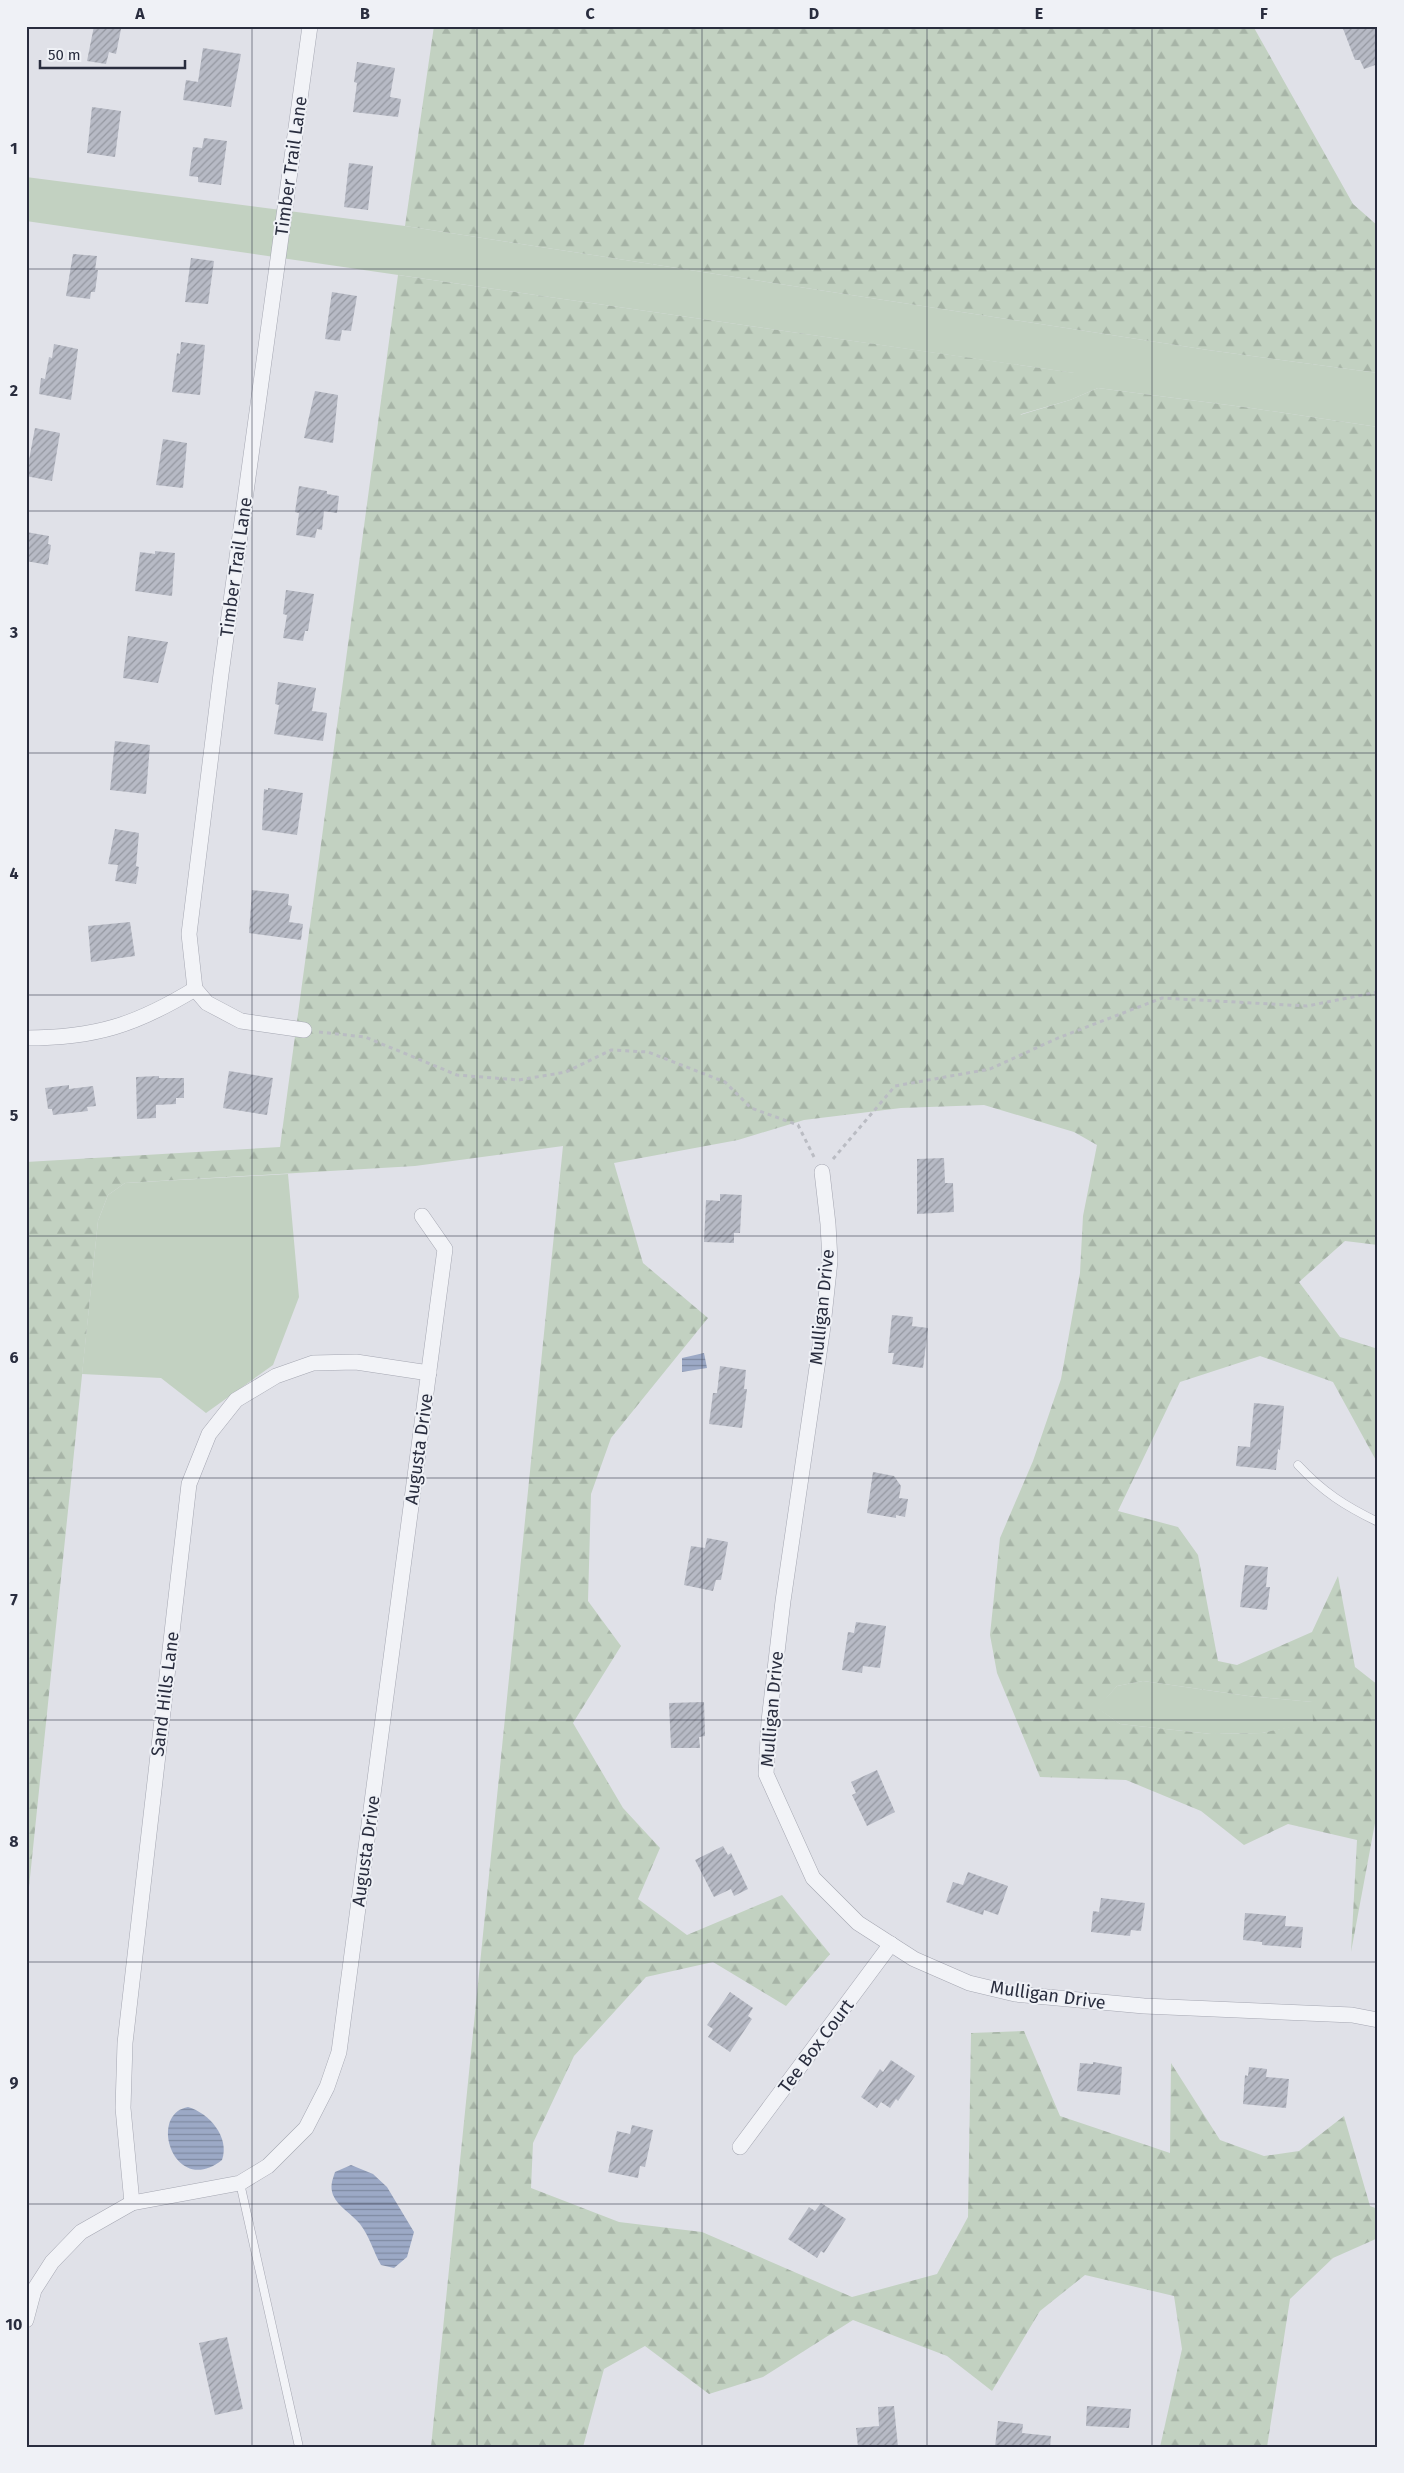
<svg xmlns="http://www.w3.org/2000/svg" width="1404" height="2473" font-family="'Fira Sans',sans-serif">
<defs>
<pattern id="forest-firs" width="22" height="20" patternUnits="userSpaceOnUse" patternTransform="scale(1.25)"><rect width="22" height="20" fill="#c2d1c1"/><path d="M5 1l3.5 6h-7zM16 11l3.5 6h-7z" fill="#a7b4a7"/></pattern>
<pattern id="water-rules" width="6" height="5" patternUnits="userSpaceOnUse" patternTransform="scale(1.25)"><rect width="6" height="5" fill="#9ca9c6"/><path d="M0 2.5h6" fill="none" stroke="#7f8aa2"/></pattern>
<pattern id="building-hatch" width="6" height="6" patternUnits="userSpaceOnUse" patternTransform="scale(1.25)"><rect width="6" height="6" fill="#b7bac5"/><path d="M-1 1l2-2M0 6l6-6M5 7l2-2" fill="none" stroke="#9598a1"/></pattern>
</defs>
<rect width="100%" height="100%" fill="#e0e1e8"/>
<g fill="#c2d1c1">
<path d="M26,177L405,226L1208,350L1378,373V427L1251,408L1098,388L1070,400L1018,415L1074,373L26,221Z"/>
<path d="M288,1174L299,1297L273,1365L206,1413L161,1378L82,1374L98,1221L108,1195L125,1183Z"/>
<path d="M1143,1681L1248,1696L1313,1702V1723L1262,1733L1211,1734L1120,1724L1097,1708L1117,1686Z"/>
</g>
<g fill="url(#forest-firs)" fill-rule="evenodd">
<path d="M434,26H1253L1353,204L1378,226V373L1208,350L405,226Z"/>
<path d="M398,275L1075,373L1020,415L1070,400L1098,388L1251,408L1378,427V1245L1345,1241L1299,1282L1340,1337L1378,1349V1464L1333,1382L1260,1356L1180,1382L1118,1511L1178,1527L1198,1555L1218,1661L1237,1665L1312,1632L1338,1576L1355,1667L1378,1685V1807L1351,1952L1357,1840L1288,1824L1244,1845L1201,1811L1126,1780L1040,1777L997,1673L990,1635L1000,1538L1033,1461L1061,1379L1080,1273L1083,1216L1097,1145L1074,1132L984,1105L901,1108L804,1120L738,1140L614,1163L643,1263L708,1318L611,1438L591,1494L588,1601L621,1646L573,1723L623,1808L660,1848L638,1899L687,1935L782,1895L830,1954L786,2006L713,1962L646,1977L574,2056L533,2143L531,2188L619,2222L702,2232L852,2297L937,2274L968,2217L971,2033L1024,2031L1060,2116L1170,2153L1171,2063L1220,2140L1264,2156L1299,2151L1344,2116L1370,2206L1378,2209V2238L1333,2258L1290,2299L1267,2447H1160L1182,2349L1174,2296L1085,2275L1040,2311L992,2391L947,2356L853,2320L763,2377L709,2394L645,2346L604,2369L583,2447H431L563,1146L415,1166L125,1183L108,1195L98,1221L26,1916V1162L280,1147ZM1143,1681L1248,1696L1312,1702L1313,1722L1262,1733L1211,1734L1120,1724L1098,1708L1117,1686Z"/>
</g>
<g fill="url(#water-rules)">
<path d="M704,1353L707,1368L682,1372V1358Z"/>
<path d="M188,2107C209,2113 230,2137 222,2160C174,2198 147,2114 188,2107Z"/>
<path d="M351,2165L373,2174L387,2187L414,2232L407,2257L394,2268L381,2265C373,2251 370,2237 360,2224C352,2214 338,2207 333,2195C330,2186 332,2181 335,2172Z"/>
</g>
<g fill="url(#building-hatch)">
<path d="M94,26H119L121,29L116,54L109,52L106,64L87,61Z"/>
<path d="M1342,26H1378V64L1364,69L1360,60H1355Z"/>
<path d="M203,48L241,54L231,107L183,100L186,80L198,82Z"/>
<path d="M357,62L395,68L390,97L401,99L398,117L353,112L357,83L354,82Z"/>
<path d="M92,107L121,111L115,157L87,153Z"/>
<path d="M204,138L227,141L221,185L198,182V177L189,176L193,147L202,148Z"/>
<path d="M349,163L373,166L368,210L344,207Z"/>
<path d="M73,254L97,256L95,270H98L95,292H91L90,299L66,296Z"/>
<path d="M191,258L214,261L208,304L185,302Z"/>
<path d="M332,292L357,296L351,331L342,330L340,341L325,339Z"/>
<path d="M181,342L205,345L200,395L172,392L177,353L180,354Z"/>
<path d="M54,344L78,349L71,400L39,394L41,378L45,379L49,357L52,358Z"/>
<path d="M315,391L338,395L333,443L304,438Z"/>
<path d="M35,428L60,433L52,481L26,476Z"/>
<path d="M163,439L187,443L183,488L156,485Z"/>
<path d="M299,486L327,491V494L339,496L337,513L324,511L322,530L317,529L315,538L296,535L299,513L295,512Z"/>
<path d="M26,532L49,536L48,544L51,545L48,565L26,561Z"/>
<path d="M155,551L175,553L172,596L135,591L140,552L155,554Z"/>
<path d="M286,590L314,594L308,631H305L303,641L283,638L287,615L283,614Z"/>
<path d="M128,636L168,642L158,683L123,678Z"/>
<path d="M278,682L316,688L312,711L327,713L323,741L274,734L279,705L275,704Z"/>
<path d="M115,741L150,745L146,794L110,790Z"/>
<path d="M268,788L303,793L297,835L262,830L264,789L268,790Z"/>
<path d="M115,829L139,833L136,866L139,867L136,884L115,881L118,865L108,864Z"/>
<path d="M252,890L289,894L288,905L292,906L289,922L303,924L301,940L249,933Z"/>
<path d="M130,922L135,956L91,962L88,926Z"/>
<path d="M229,1071L273,1078L267,1115L223,1108Z"/>
<path d="M159,1076V1078H184V1098H176V1104L156,1105V1118L137,1119L136,1077Z"/>
<path d="M69,1085V1089L93,1086L96,1106L87,1107L88,1111L53,1115L52,1109H48L45,1088Z"/>
<path d="M944,1158L945,1183H953L954,1212L917,1214V1159Z"/>
<path d="M720,1194L742,1195L740,1233H734V1243L704,1242L706,1200L720,1201Z"/>
<path d="M892,1315L913,1317L912,1326L928,1328L923,1368L892,1364L894,1353H888Z"/>
<path d="M720,1366L746,1370L744,1389H747L742,1428L709,1424L713,1393H717Z"/>
<path d="M1254,1403L1284,1406L1280,1450L1278,1449L1276,1470L1236,1466L1238,1446L1250,1447Z"/>
<path d="M873,1472L894,1476L901,1486L899,1498L908,1499L905,1517L896,1515V1518L867,1513Z"/>
<path d="M707,1538L728,1542L721,1580H716L713,1591L684,1585L691,1546L705,1548Z"/>
<path d="M1245,1565L1268,1567L1266,1587H1270L1267,1610L1240,1607Z"/>
<path d="M856,1622L886,1626L880,1668L863,1666L862,1673L842,1670L848,1632L854,1633Z"/>
<path d="M704,1702L705,1736L699,1737L700,1748H671L669,1703Z"/>
<path d="M877,1770L895,1812L867,1826L852,1795L856,1793L851,1782Z"/>
<path d="M723,1846L728,1855L731,1853L748,1889L734,1896L731,1889L714,1897L695,1860Z"/>
<path d="M968,1872L1008,1886L998,1915L984,1910L983,1915L946,1902L953,1882L963,1885Z"/>
<path d="M1101,1898L1145,1903L1141,1931L1131,1930L1130,1936L1091,1932L1093,1911L1099,1912Z"/>
<path d="M1245,1913L1286,1916L1285,1926L1303,1927L1301,1948L1262,1945V1942L1243,1940Z"/>
<path d="M730,1992L753,2008L748,2016L752,2019L730,2052L708,2037L713,2029L707,2025Z"/>
<path d="M891,2060L915,2076L898,2101L896,2099L890,2108L881,2102L877,2108L861,2097L880,2069L883,2072Z"/>
<path d="M1093,2062L1122,2067L1120,2095L1077,2091L1080,2063L1093,2064Z"/>
<path d="M1249,2067L1267,2069L1266,2077L1289,2079L1286,2108L1243,2104L1245,2075L1248,2076Z"/>
<path d="M632,2125L653,2130L645,2167L640,2166L638,2178L608,2172L617,2131L630,2134Z"/>
<path d="M821,2203L846,2219L824,2253L821,2251L817,2258L788,2239L809,2207L815,2211Z"/>
<path d="M227,2337L243,2409L215,2415L199,2343Z"/>
<path d="M894,2406L898,2447H858L856,2428L879,2426L878,2407Z"/>
<path d="M1087,2406L1131,2409L1129,2428L1086,2426Z"/>
<path d="M998,2421L1023,2424L1022,2433L1051,2436L1050,2447H995Z"/>
</g>
<g fill="none" stroke-linecap="round" stroke-linejoin="round">
<defs>
<g id="lane">
<path d="M1298,1465C1323,1492 1345,1506 1378,1522"/>
<path d="M240,2183L299,2447"/>
</g>
<g id="street">
<path d="M304,1030L241,1021L207,1003L195,989L189,934L221,674L310,26"/>
<path d="M26,1038C95,1038 136,1025 195,989"/>
<path d="M822,1172L828,1224L830,1261L823,1326L783,1601L769,1721L766,1774L813,1878L858,1923L914,1959L969,1983L1015,1994L1144,2006L1352,2015L1378,2020"/>
<path d="M740,2147L891,1944"/>
<path d="M132,2203L123,2108L125,2043L189,1484L209,1434L236,1400L276,1376L313,1363L356,1362L429,1373"/>
<path d="M26,2320L34,2290L52,2262L81,2232L132,2203L240,2183L268,2166L306,2128L327,2087L339,2052L445,1249L422,1216"/>
</g>
</defs>
<use href="#lane" stroke="#a5a7b2" stroke-width="9"/>
<use href="#street" stroke="#a5a7b2" stroke-width="16"/>
<g stroke="#babcc3" stroke-width="3" stroke-dasharray="4 4" stroke-linecap="butt">
<path d="M319,1032L365,1037L457,1075L519,1080L566,1072L611,1050L648,1052L725,1082L751,1108L798,1125L814,1157"/>
<path d="M833,1159L895,1086L990,1069L1058,1038L1162,998L1307,1006L1378,992"/>
</g>
<use href="#lane" stroke="#f2f3f7" stroke-width="8"/>
<use href="#street" stroke="#f2f3f7" stroke-width="15"/>
</g>
<path fill="none" stroke="#292d3e" stroke-width="1" stroke-opacity="0.55" d="M252,26V2447M477,26V2447M702,26V2447M927,26V2447M1152,26V2447M26,269H1378M26,511H1378M26,753H1378M26,995H1378M26,1236H1378M26,1478H1378M26,1720H1378M26,1962H1378M26,2204H1378"/>
<g text-anchor="middle" stroke-width="4" stroke-linejoin="round" paint-order="stroke">
<g font-size="18" fill="#292d3e" stroke="#eff1f6">
<text transform="translate(291 166) rotate(-82)" y="6">Timber Trail Lane</text>
<text transform="translate(236 567) rotate(-82)" y="6">Timber Trail Lane</text>
<text transform="translate(822 1307) rotate(-84)" y="6">Mulligan Drive</text>
<text transform="translate(419 1449) rotate(-82)" y="6">Augusta Drive</text>
<text transform="translate(165 1694) rotate(-83)" y="6">Sand Hills Lane</text>
<text transform="translate(772 1709) rotate(-85)" y="6">Mulligan Drive</text>
<text transform="translate(366 1851) rotate(-82)" y="6">Augusta Drive</text>
<text transform="translate(1048 1995) rotate(8)" y="6">Mulligan Drive</text>
<text transform="translate(816 2046) rotate(-53)" y="6">Tee Box Court</text>
</g>
</g>
<rect width="1404" height="2473" fill="none" stroke="#eff1f6" stroke-width="55"/>
<path d="M40 60v8h145v-8" fill="none" stroke="#292d3e" stroke-width="2.5"/>
<text x="48" y="60" font-size="15" fill="#292d3e" stroke="#eff1f6" stroke-width="4" paint-order="stroke">50 m</text>
<rect x="28" y="28" width="1348" height="2418" fill="none" stroke="#292d3e" stroke-width="2"/>
<g font-size="16" text-anchor="middle" font-weight="bold" fill="#292d3e">
<text x="140" y="19">A</text>
<text x="365" y="19">B</text>
<text x="590" y="19">C</text>
<text x="814" y="19">D</text>
<text x="1039" y="19">E</text>
<text x="1264" y="19">F</text>
<text x="14" y="154">1</text>
<text x="14" y="396">2</text>
<text x="14" y="638">3</text>
<text x="14" y="879">4</text>
<text x="14" y="1121">5</text>
<text x="14" y="1363">6</text>
<text x="14" y="1605">7</text>
<text x="14" y="1847">8</text>
<text x="14" y="2088">9</text>
<text x="14" y="2330">10</text>
</g>
</svg>
